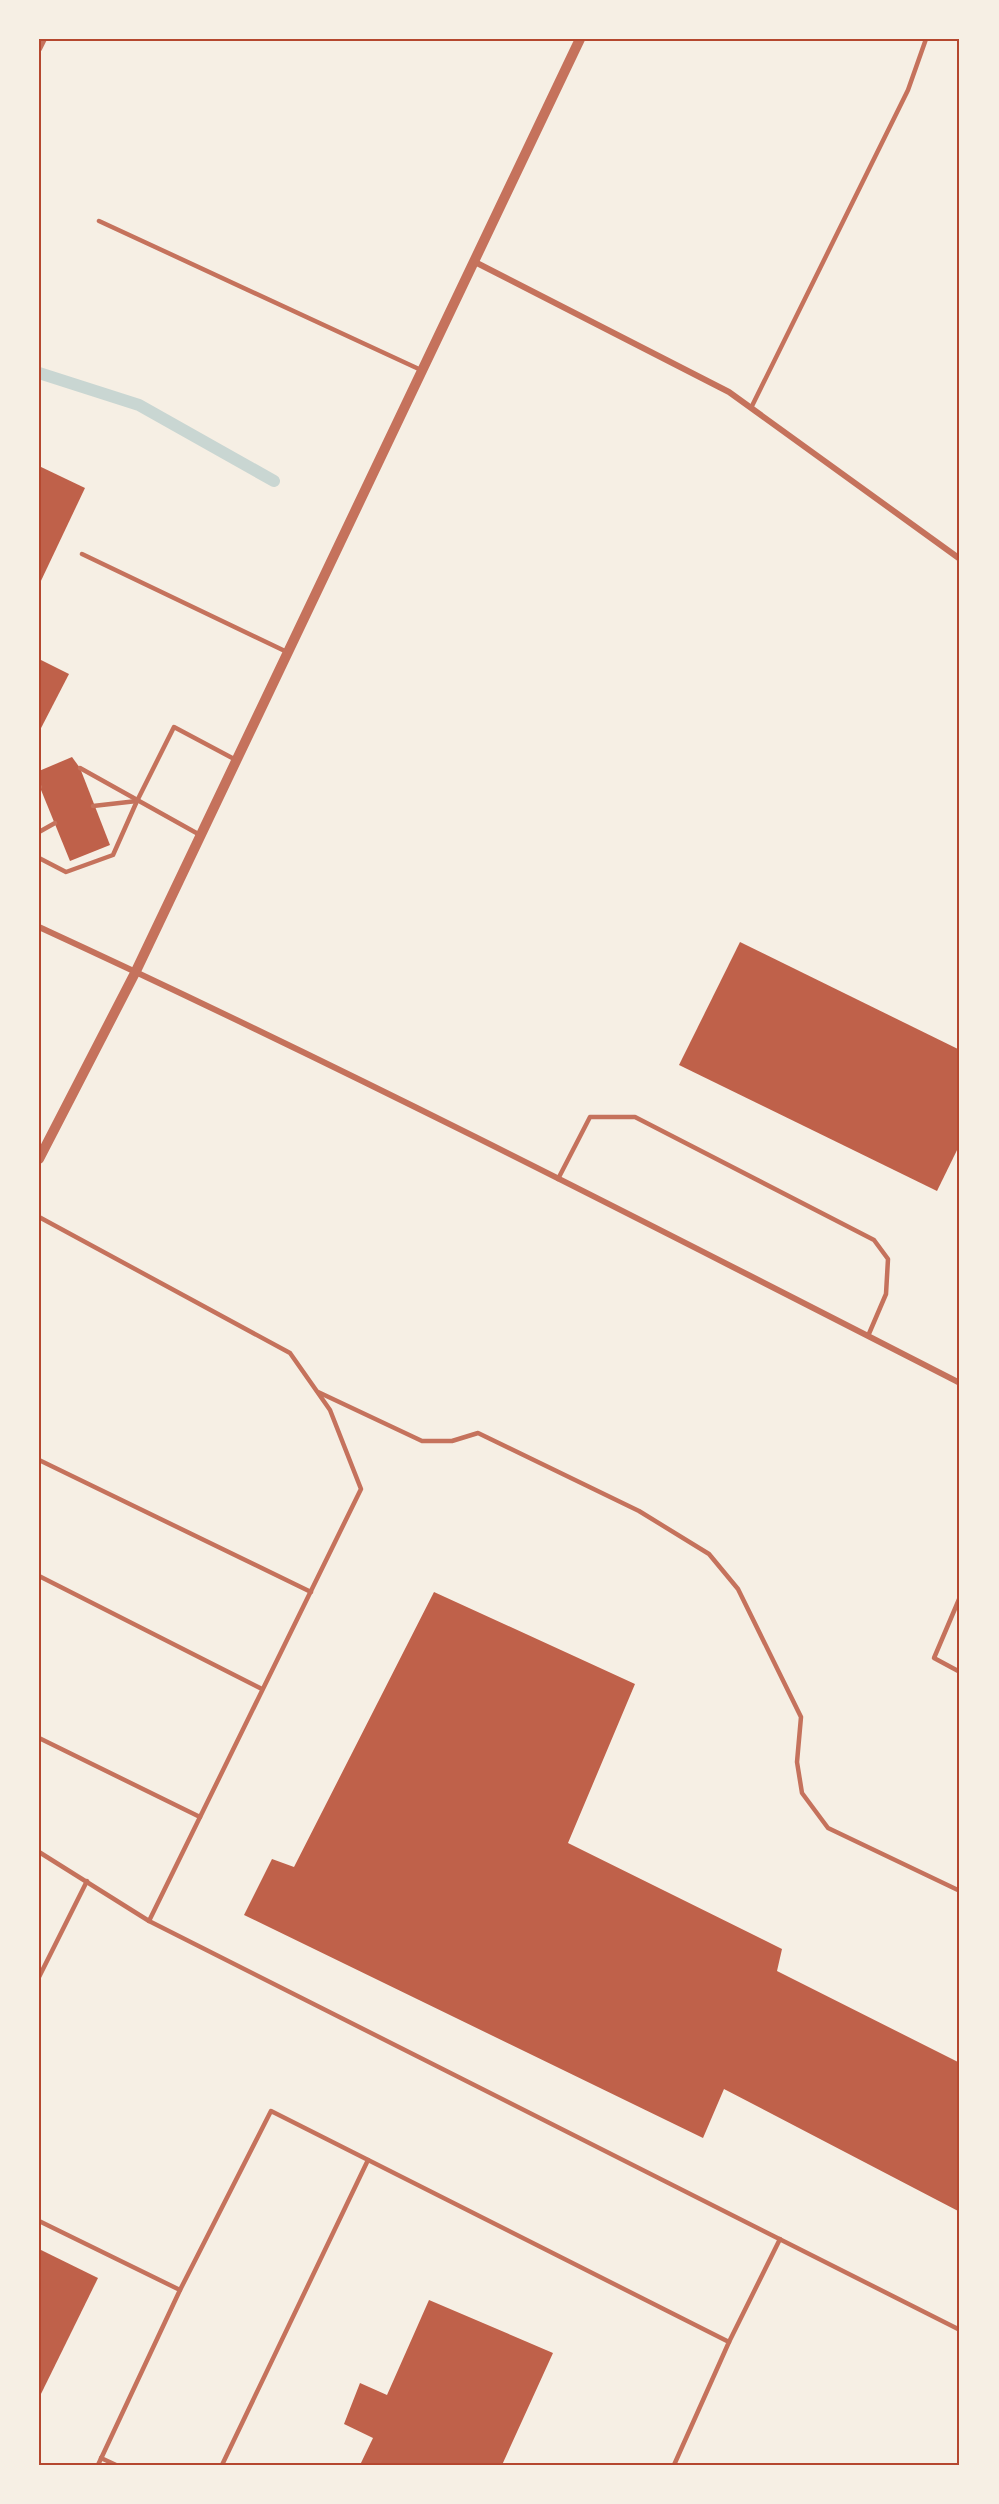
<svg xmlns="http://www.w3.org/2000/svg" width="999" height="2504" font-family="Figtree,sans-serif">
<rect width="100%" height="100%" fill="#f6efe4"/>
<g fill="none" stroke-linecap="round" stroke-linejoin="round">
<path stroke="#c9d6d2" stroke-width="12" d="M39,373L139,405L274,481"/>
</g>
<g fill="#bf614a">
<path d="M39,466L85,488L39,585Z"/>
<path d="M39,659L69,674L39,732Z"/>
<path d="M72,757L80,768L110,845L70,861L39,785V771Z"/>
<path d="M740,942L960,1050V1144L937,1191L679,1065Z"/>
<path d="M434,1592L635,1684L568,1843L782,1949L777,1971L960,2063V2212L724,2089L703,2138L244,1915L272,1859L294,1867Z"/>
<path d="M39,2249L98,2278L39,2398Z"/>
<path d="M429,2300L553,2353L502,2465H360L373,2438L344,2424L360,2383L387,2395Z"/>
</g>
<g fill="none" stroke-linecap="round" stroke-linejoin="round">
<g stroke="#c5725c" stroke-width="4.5">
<path d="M99,221L421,370"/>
<path d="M751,408L908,90L926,39"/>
<path d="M82,554L287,652"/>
<path d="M80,768L200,835"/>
<path d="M39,788L40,787"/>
<path d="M93,806L137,801L174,727L236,760"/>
<path d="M39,832L55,823"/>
<path d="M39,858L66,872L113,855L137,801"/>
<path d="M558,1179L590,1117H635L874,1240L888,1259L886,1294L868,1336"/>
<path d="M39,1217L290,1353L330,1410L361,1489L149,1921"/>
<path d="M318,1392L422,1441H452L478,1433L639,1511L709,1554L738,1589L801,1717L797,1762L802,1793L828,1828L960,1891"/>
<path d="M39,1460L311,1592"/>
<path d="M39,1576L262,1689"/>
<path d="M960,1597L934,1658L960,1672"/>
<path d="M39,1738L200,1817"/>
<path d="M39,1852L149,1921L960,2330"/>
<path d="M39,1977L87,1881"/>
<path d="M39,2221L180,2290L98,2465"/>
<path d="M180,2290L271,2111L729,2342L674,2465"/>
<path d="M729,2342L780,2239"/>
<path d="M101,2458L116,2465"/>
<path d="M222,2465L368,2160"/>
</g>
<g stroke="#c5725c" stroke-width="6">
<path d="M39,49L44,39"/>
<path d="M473,261L729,392L960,559"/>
<path d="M39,927C350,1070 655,1227 960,1383"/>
</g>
<path stroke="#c5725c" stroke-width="10" d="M39,1159L136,971L580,39"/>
</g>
<rect width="999" height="2504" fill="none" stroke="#f6efe4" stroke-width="81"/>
<rect x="40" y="40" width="918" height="2424" fill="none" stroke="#b5482f" stroke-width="2"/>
</svg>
